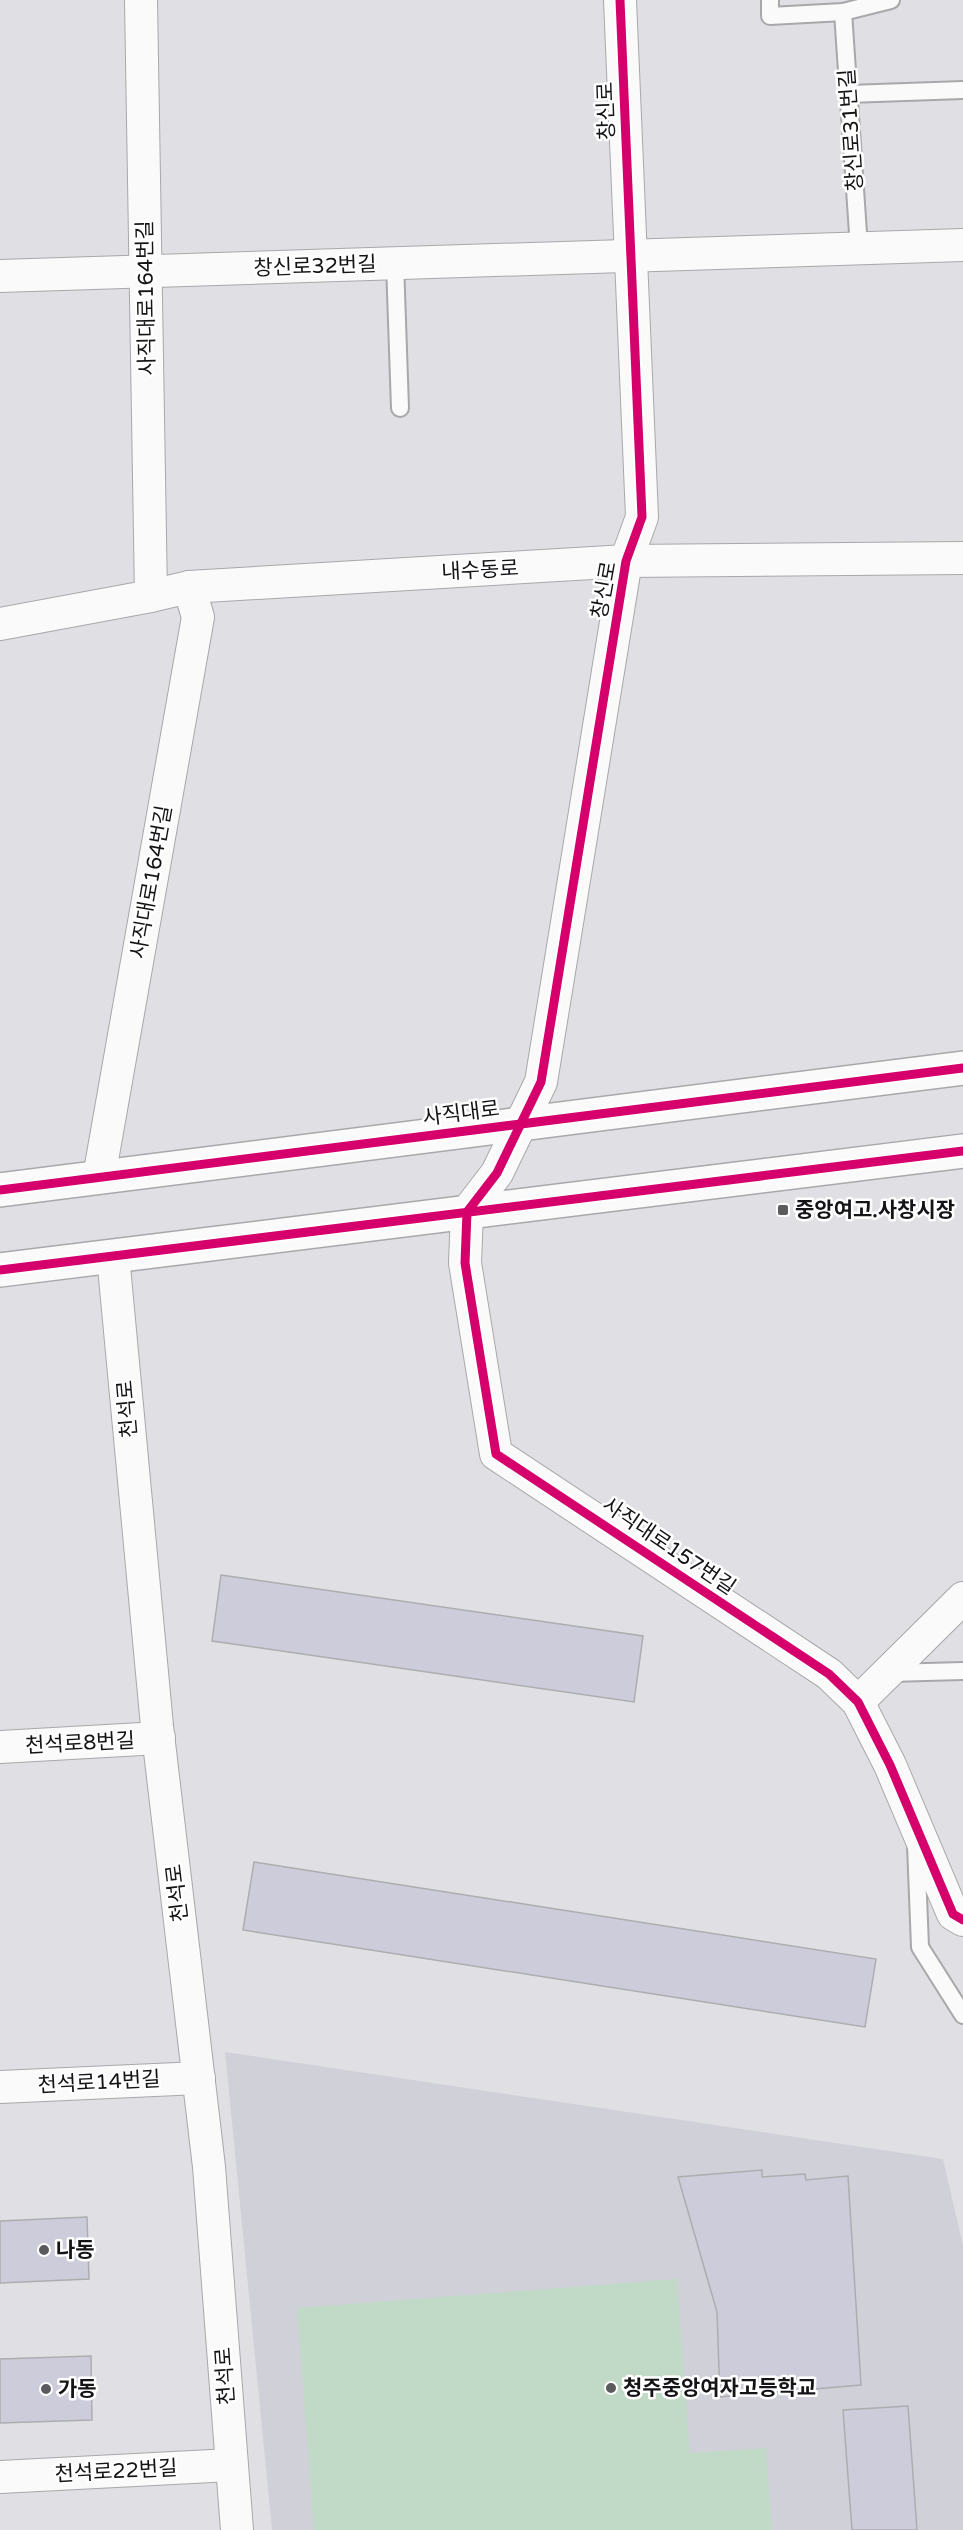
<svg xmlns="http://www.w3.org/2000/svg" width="963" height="2530" font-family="'Varela Round','Noto Sans KR',sans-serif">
<rect width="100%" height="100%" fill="#e0e0e4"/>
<path fill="#d0d0d9" d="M225,2052L943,2159L963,2245V2530H272Z"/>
<path fill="#c1dac7" d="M677,2279L690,2453L766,2448L772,2530H314L297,2308Z"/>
<g fill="#cdccda" stroke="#adadb0" stroke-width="1.5">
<path d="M221,1575L643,1636L634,1702L212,1641Z"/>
<path d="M254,1862L876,1959L865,2027L243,1930Z"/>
<path d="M762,2170V2177L805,2174L806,2180L848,2176L861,2385L720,2397L717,2312L678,2177Z"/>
<path d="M87,2217L89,2279L0,2283V2221Z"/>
<path d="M91,2356L92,2420L0,2423V2359Z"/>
<path d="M908,2406L917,2530H852L843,2410Z"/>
</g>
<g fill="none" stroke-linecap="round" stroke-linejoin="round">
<defs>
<g id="lane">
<path d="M770,0V16L843,12L891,0"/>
<path d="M843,12L859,248"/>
<path d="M848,94L963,90"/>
<path d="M395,263L400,408"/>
<path d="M889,1673L963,1671"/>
<path d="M916,1845L920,1947L963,2015"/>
</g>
<g id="street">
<path d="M141,0L151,596"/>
<path d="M620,0L642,517L626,561L541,1082L497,1173L467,1212L465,1263L496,1454L829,1674L858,1702L890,1765L953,1914L963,1920"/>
<path d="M0,276L963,245"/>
<path d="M0,624L151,596L189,587L626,561L963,558"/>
<path d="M99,1177L198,617L189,587"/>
<path d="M113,1256L157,1726L209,2167L237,2530"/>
<path d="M858,1702L963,1598"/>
<path d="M0,1747L159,1738"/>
<path d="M0,2087L199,2078"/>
<path d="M0,2477L231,2465"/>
</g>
<g id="secondary">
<path d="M0,1190L963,1068"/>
<path d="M0,1270L963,1151"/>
</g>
</defs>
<use href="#lane" stroke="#a8a8ab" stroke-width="20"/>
<use href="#street" stroke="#a8a8ab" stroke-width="34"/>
<use href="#secondary" stroke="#a8a8ab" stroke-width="36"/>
<use href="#lane" stroke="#fafafb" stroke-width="16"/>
<use href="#street" stroke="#fafafb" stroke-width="32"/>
<use href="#secondary" stroke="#fafafb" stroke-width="33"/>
<defs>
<g id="cycleway">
<path d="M620,0L642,517L626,561L541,1082L497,1173L467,1212L465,1263L496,1454L829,1674L858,1702L890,1765L953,1914L963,1920"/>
<path d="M0,1190L963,1068"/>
<path d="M0,1270L963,1151"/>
</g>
</defs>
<use href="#cycleway" stroke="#fff" stroke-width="13"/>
<use href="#cycleway" stroke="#d6006c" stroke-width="9"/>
</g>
<g fill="#5b5b5e" stroke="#fff" stroke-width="2">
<rect x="777" y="1204" width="12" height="12" rx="3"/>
<circle cx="44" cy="2250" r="6"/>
<circle cx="611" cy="2388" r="6"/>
<circle cx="46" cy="2389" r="6"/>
</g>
<g text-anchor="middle" stroke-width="5" stroke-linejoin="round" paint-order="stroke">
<g font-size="21" fill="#141316" stroke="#fff">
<text transform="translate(606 111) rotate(-92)" y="7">창신로</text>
<text transform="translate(851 130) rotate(-94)" y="7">창신로31번길</text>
<text transform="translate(315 266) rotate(-2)" y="7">창신로32번길</text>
<text transform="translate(146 298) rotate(-91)" y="7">사직대로164번길</text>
<text transform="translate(480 570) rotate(-3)" y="7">내수동로</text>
<text transform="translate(604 590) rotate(-80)" y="7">창신로</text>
<text transform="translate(151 882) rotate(-80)" y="7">사직대로164번길</text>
<text transform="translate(461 1113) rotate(-7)" y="7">사직대로</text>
<text transform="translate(127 1409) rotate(-95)" y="7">천석로</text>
<text transform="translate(669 1546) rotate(34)" y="7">사직대로157번길</text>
<text transform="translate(80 1743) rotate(-3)" y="7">천석로8번길</text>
<text transform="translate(177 1893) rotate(-97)" y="7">천석로</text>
<text transform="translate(99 2082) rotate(-3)" y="7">천석로14번길</text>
<text transform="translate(225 2376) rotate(-94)" y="7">천석로</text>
<text transform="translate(116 2471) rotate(-3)" y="7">천석로22번길</text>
</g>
<g font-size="21" font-weight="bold" fill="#141316" stroke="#fff" text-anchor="start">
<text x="795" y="1217">중앙여고.사창시장</text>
<text x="56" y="2257">나동</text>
<text x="623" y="2395">청주중앙여자고등학교</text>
<text x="58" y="2396">가동</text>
</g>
</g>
</svg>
